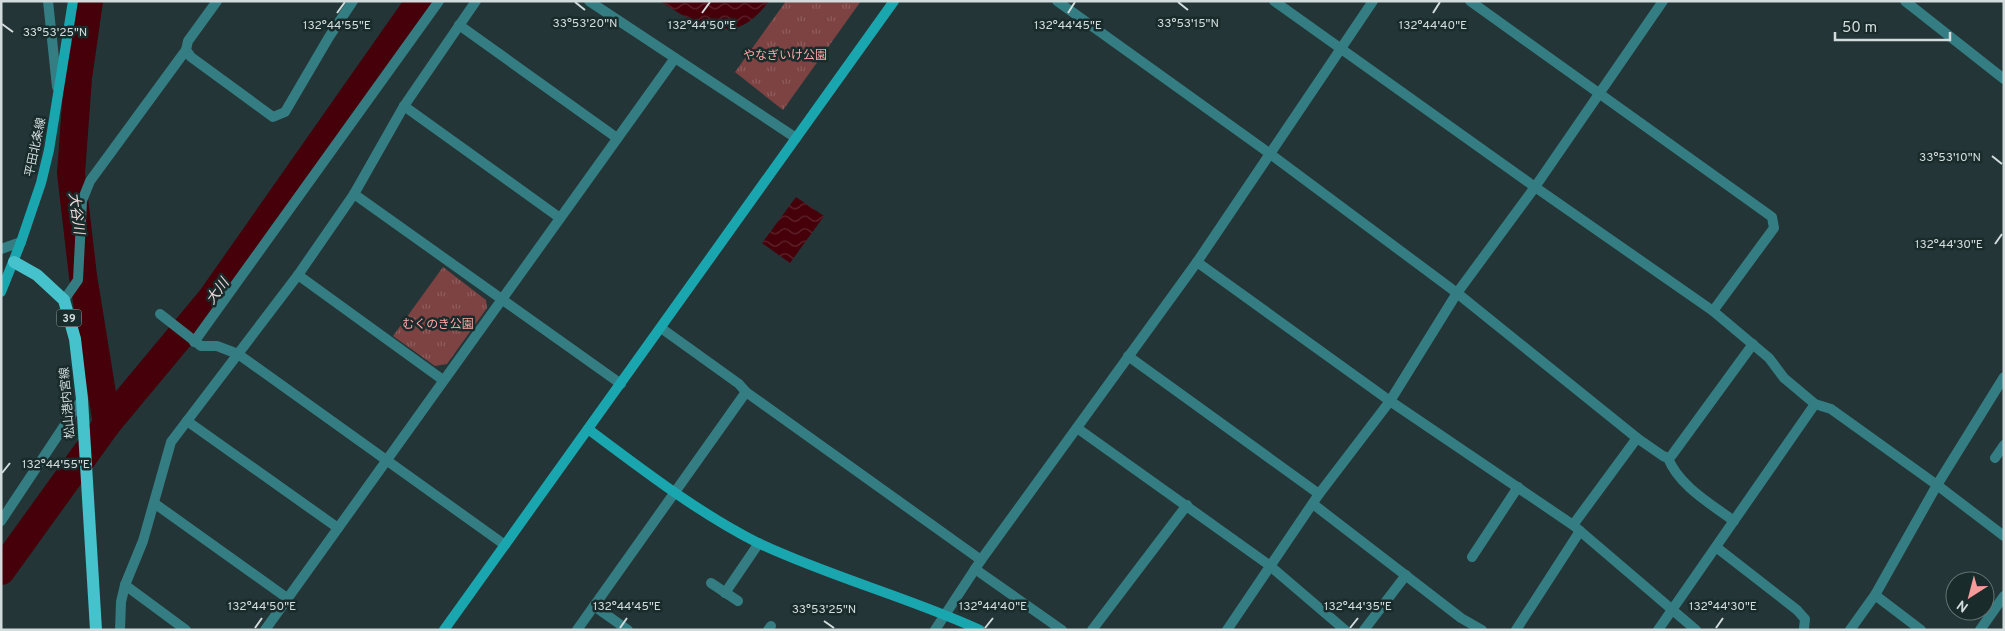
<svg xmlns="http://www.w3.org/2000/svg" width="2005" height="631" font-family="Overpass,'Noto Sans JP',sans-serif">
<defs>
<pattern id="grass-tufts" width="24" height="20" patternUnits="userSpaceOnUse" patternTransform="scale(1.25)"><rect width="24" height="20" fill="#7d4242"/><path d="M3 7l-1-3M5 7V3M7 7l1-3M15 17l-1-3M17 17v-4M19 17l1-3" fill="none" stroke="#8f5d5d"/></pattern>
<pattern id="water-waves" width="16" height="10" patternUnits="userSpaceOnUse" patternTransform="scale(1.25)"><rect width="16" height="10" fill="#45000a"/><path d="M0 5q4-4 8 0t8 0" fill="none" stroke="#5f252d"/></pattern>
</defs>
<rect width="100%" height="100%" fill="#233536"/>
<g fill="url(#grass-tufts)">
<path d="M786,1H861L783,110L735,72Z"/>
<path d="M443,267L486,300L487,308L447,364L435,366L393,336Z"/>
</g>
<g fill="url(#water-waves)">
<path d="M660,1H769C734,49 700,27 660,1Z"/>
<path d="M796,197L824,216L790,263L762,243Z"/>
</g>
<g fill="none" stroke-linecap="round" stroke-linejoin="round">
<g stroke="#45000a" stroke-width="28">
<path d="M89,1L78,78L71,173L83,276L107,424"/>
<path d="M1,571L107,424L211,299L420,1"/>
</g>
<g stroke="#347d82" stroke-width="10">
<path d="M48,1L57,87"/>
<path d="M217,1L188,41L186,50L191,57L273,117L285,112L329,37L353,1"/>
<path d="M589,1L796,138"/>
<path d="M1057,1L1269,153L1457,293L1637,438L1663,456L1668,458L1672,455L1753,344"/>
<path d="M1274,1L1535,187L1713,311L1769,358L1784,378L1815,404L1831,409L1937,485L2004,536"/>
<path d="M1470,1L1772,217L1774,228L1713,311"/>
<path d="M1905,1L2004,79"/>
<path d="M459,25L617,138"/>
<path d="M404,106L560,218"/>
<path d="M354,194L621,384"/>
<path d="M1,249L21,242"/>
<path d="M1197,262L1390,401L1573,525L1696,630"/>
<path d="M298,275L443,380"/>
<path d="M64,300L78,280L82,201L90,181L186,50"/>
<path d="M160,314L201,346H217L238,354L505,545"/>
<path d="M661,328L739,384L746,392L981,560"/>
<path d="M194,342L439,1"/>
<path d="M1128,356L1319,494"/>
<path d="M187,421L338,528"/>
<path d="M1077,428L1269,565L1345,630"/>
<path d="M1668,458C1679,486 1711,504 1734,521"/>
<path d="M1995,458L2004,445"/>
<path d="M154,503L287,598"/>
<path d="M1313,504L1461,618L1482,630"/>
<path d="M1,521L82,399"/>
<path d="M1573,525L1637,438"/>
<path d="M1716,547L1797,610L1805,619L1804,628"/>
<path d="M1472,557L1518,487"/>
<path d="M975,569L1062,630"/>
<path d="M711,583L738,601"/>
<path d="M125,585L186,630"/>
<path d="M725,593L759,543"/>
<path d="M1875,595L1921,630"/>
<path d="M594,606L628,630"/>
<path d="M120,630L121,602L125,585L143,541L171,442L298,275L354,194L404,106L476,1"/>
<path d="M265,630L675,58"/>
<path d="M577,630L746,392"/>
<path d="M768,630L771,626"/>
<path d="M935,630L981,560L1197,262L1373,1"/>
<path d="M1092,630L1187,505"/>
<path d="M1227,630L1319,494L1390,401L1457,293L1535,187L1663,1"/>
<path d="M1364,630L1406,575"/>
<path d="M1516,630L1580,531"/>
<path d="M1658,630L1815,404"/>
<path d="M1850,630L1875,595L1937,485L2004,377"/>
<path d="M1980,630L2004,596"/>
</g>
<g stroke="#1aa6af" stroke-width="10">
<path d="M1,292L21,242L41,183L49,150L73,1"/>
<path d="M588,429C643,470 697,512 758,543C830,577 908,597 980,630"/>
<path d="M444,630L894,1"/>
</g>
<path stroke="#45c2cb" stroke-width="12" d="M14,262L37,275L64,300L75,339L82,399L96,630"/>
</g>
<path fill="none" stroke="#d2dcdd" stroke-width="2" d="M575,2L585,10M1178,2L1188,10M337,13L345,2M702,13L710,2M1068,13L1075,2M1433,13L1440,2M2,24L13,32M1992,156L2002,164M1995,244L2002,234M2,473L10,463M824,621L834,628M255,628L262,618M620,628L627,618M985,628L993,618M1350,628L1358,618M1716,628L1723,618"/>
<g text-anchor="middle" stroke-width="5" stroke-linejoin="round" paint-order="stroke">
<rect fill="#1a2b2c" stroke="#9ba7a8" stroke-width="1" x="56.5" y="309.5" width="25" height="17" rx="4"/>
<g font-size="11" font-weight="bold" fill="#d2dcdd">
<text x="69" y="322">39</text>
</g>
<g font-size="12" fill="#ffa7a5" stroke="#1a2b2c">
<text x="785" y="59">やなぎいけ公園</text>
<text x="438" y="328">むくのき公園</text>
</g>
<g font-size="12" fill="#d2dcdd" stroke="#1a2b2c">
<text transform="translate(35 147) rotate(-78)" y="4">平田北条線</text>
<text transform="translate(67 403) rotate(-95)" y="4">松山港内宮線</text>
</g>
<g font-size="14" font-style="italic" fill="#f1dad9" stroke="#1a2b2c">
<text transform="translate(77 213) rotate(82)" y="5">大谷川</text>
<text transform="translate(217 291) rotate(-54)" y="5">大川</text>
</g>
</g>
<g font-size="12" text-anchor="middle" fill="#d2dcdd" stroke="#1a2b2c" stroke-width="5" stroke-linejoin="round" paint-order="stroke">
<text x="585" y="27">33°53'20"N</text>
<text x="1188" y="27">33°53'15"N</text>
<text x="337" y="29">132°44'55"E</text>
<text x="702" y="29">132°44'50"E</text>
<text x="1068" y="29">132°44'45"E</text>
<text x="1433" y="29">132°44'40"E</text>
<text x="55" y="36">33°53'25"N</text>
<text x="1950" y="161">33°53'10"N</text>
<text x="1949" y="248">132°44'30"E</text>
<text x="56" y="468">132°44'55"E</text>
<text x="262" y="610">132°44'50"E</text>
<text x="627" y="610">132°44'45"E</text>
<text x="993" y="610">132°44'40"E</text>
<text x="1358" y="610">132°44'35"E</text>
<text x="1723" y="610">132°44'30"E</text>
<text x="824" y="613">33°53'25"N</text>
</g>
<rect width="2005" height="631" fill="none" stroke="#d2dcdd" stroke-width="5"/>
<g transform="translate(1970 596) rotate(216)"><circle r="24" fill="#1a2b2c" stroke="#647273"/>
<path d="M0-4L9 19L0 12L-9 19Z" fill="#f59b9a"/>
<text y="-8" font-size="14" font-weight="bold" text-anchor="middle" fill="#d2dcdd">N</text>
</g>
<path d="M1835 32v8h115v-8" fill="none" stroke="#d2dcdd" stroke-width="2.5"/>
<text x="1842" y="32" font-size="15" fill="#d2dcdd" stroke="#1a2b2c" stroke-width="4" paint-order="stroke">50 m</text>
</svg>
